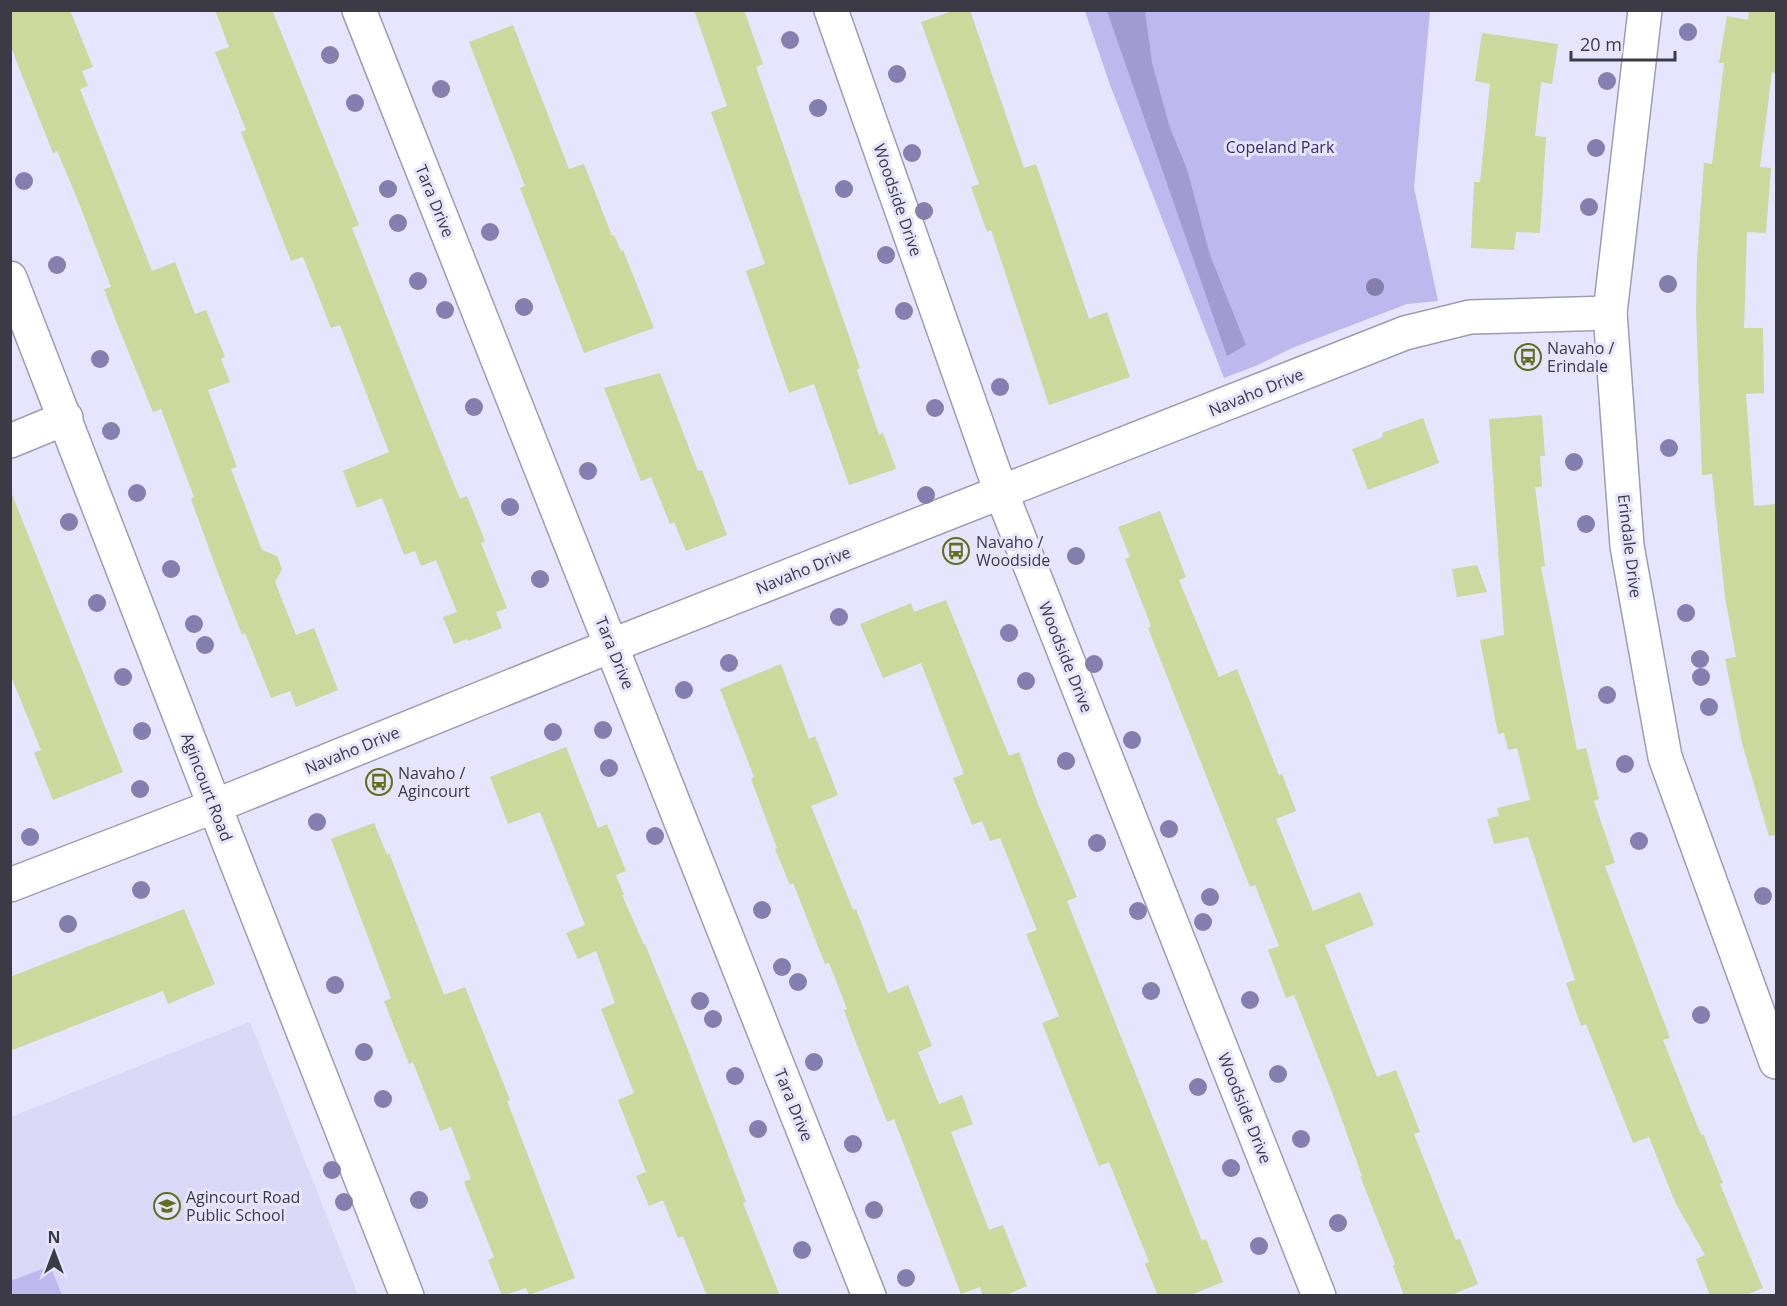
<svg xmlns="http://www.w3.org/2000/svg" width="1787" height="1306" font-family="'Open Sans',sans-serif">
<rect width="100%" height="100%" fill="#e6e4fe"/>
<path fill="#dad7f7" d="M250,1022L358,1295L11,1296V1117Z"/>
<g fill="#bdb8ee">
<path d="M1085,11H1430L1414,188L1438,301L1407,304L1292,348L1258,365L1224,378L1110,85Z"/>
<path d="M50,1266L62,1295H13L11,1281Z"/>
</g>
<path fill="#a19bd3" d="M1107,11H1145L1152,63L1170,128L1187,169L1210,255L1246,345L1227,356Z"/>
<g fill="#ccd89c">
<path d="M10,10H70L93,67L82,71L88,86L80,89L152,271L175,262L195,314L206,310L225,357L221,359L230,382L208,390L237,467L231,469L262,550L277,556L282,569L275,582L296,635L314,628L338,690L296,707L290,691L271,698L245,633L242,635L218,573L191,499L194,497L161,409L153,412L118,326L104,289L111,287L77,198L57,151L53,153L21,73L10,44Z"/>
<path d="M215,10H272L359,225L352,228L423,408L460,499L467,496L485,541L481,543L507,608L496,612L502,628L468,641L467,639L454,644L443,617L457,612L436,560L421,566L415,551L404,555L382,498L357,508L343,471L389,452L340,325L331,328L303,257L291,261L241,132L246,130L215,52L229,47Z"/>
<path d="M694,10H744L763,64L756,67L860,368L857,370L879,435L883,433L896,469L849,485L814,384L789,393L746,271L765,264L711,112L727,106Z"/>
<path d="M955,10H970L1024,168L1036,164L1089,319L1107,312L1130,377L1049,405L991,230L987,232L971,187L979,184L921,22Z"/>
<path d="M1749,10H1776V73L1772,72L1760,167L1771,168L1766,233L1747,232L1744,328H1763L1764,393L1746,394L1754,506L1776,504V835L1769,836L1742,743L1725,659L1736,657L1725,597L1712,474L1702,475L1696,311L1697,259L1704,163L1712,164L1724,63H1719L1727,16L1748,20Z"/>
<path d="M513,25L569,169L584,164L612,236L614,235L621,251L623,250L654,328L584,353L520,188L525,186L469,42Z"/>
<path d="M1482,33L1558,44L1552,84L1541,82L1535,136L1546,137L1540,233L1516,232L1514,250L1471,248L1474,182H1480L1490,84L1475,81Z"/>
<path d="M660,373L698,471L702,470L727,535L686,551L674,522L670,524L651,477L641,481L604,388Z"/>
<path d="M1542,415L1545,456H1540L1542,487H1535L1545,566L1541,567L1577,750L1586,748L1599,799L1594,801L1615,863L1605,866L1670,1038L1663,1040L1701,1135L1703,1134L1723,1183L1720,1184L1763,1288L1744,1296H1710L1696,1259L1705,1255L1675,1202L1649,1137L1633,1143L1586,1024L1581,1026L1566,983L1575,980L1528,837L1494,844L1487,819L1499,816L1497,808L1530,800L1517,748L1508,750L1504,733L1498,734L1480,640L1504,635L1489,419Z"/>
<path d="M1423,418L1439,463L1368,490L1352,449L1383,437L1382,433Z"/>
<path d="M11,492L123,772L53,800L34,753L41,750L10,674Z"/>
<path d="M1160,511L1186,577L1179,580L1219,677L1237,669L1279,775L1282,774L1296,811L1276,819L1313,911L1360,892L1374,925L1325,945L1377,1077L1396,1070L1420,1132L1414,1134L1456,1240L1460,1239L1478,1284L1449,1296H1404L1393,1266L1395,1264L1360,1176H1362L1333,1095L1294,995L1286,998L1268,950L1279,946L1255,885L1250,887L1148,628L1151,626L1125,559L1130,557L1118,527Z"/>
<path d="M1477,565L1487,592L1457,597L1452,569Z"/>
<path d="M946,600L1009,756L1019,752L1036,799L1077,897L1067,901L1202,1241L1206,1239L1223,1282L1188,1296H1158L1145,1264L1149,1262L1109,1162L1099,1166L1042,1023L1059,1016L1026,934L1037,930L1000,838L990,841L982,821L972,825L953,778L964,774L921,663L883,678L860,624L911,603L914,612Z"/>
<path d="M781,664L809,739L815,736L838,795L811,806L853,910L856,909L888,993L908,985L932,1046L918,1052L939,1104L962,1095L973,1124L951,1132L989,1230L1003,1225L1027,1286L1004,1296H983L980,1287L961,1294L894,1119L887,1122L852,1032L844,1010L847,1009L829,963L825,964L793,883L790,885L775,849L777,848L751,779L754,777L720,689Z"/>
<path d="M566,747L598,828L607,824L626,871L616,875L624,895H622L644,945L645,944L686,1045L746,1202L743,1203L780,1296H707L683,1236L678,1238L663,1200L649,1206L636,1176L646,1172L618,1100L634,1093L601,1009L615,1003L596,951L578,959L566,933L585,925L540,812L508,824L490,777Z"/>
<path d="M374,823L387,855L389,853L444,995L465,987L510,1100L507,1101L575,1278L529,1295L526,1288L502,1296L488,1260L494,1257L464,1182L471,1179L451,1127L440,1131L413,1062L409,1064L384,1001L391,998L331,839Z"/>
<path d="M184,909L215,984L168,1004L163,991L10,1051V977Z"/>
</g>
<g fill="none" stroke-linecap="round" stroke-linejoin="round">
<defs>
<g id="minor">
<path d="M359,10L869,1296"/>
<path d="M831,10L1001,492L1319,1296"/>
<path d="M10,278L227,838L407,1296"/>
<path d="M10,441L66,418"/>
</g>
<g id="tertiary">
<path d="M1645,10L1610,313L1627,546L1665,757L1776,1062"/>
<path d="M10,885L215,806L613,645L1405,333L1470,317L1610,313"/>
</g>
</defs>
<use href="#minor" stroke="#9e9cb4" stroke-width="36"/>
<use href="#tertiary" stroke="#9e9cb4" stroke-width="36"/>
<use href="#minor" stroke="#fff" stroke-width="33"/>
<use href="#tertiary" stroke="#fff" stroke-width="33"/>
</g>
<g fill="#867eae">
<circle cx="1688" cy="32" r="9"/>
<circle cx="790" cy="40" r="9"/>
<circle cx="330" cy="55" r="9"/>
<circle cx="897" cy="74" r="9"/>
<circle cx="1607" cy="81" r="9"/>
<circle cx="441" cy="89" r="9"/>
<circle cx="355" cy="103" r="9"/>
<circle cx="818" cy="108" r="9"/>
<circle cx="1596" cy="148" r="9"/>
<circle cx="912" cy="153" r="9"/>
<circle cx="24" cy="181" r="9"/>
<circle cx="388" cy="189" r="9"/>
<circle cx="844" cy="189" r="9"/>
<circle cx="1589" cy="207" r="9"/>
<circle cx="924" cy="211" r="9"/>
<circle cx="398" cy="223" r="9"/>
<circle cx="490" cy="232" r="9"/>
<circle cx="886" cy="255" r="9"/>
<circle cx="57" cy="265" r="9"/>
<circle cx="418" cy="281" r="9"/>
<circle cx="1668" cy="284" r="9"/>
<circle cx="1375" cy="287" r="9"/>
<circle cx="524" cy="307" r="9"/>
<circle cx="445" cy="310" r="9"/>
<circle cx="904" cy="311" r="9"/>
<circle cx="100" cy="359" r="9"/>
<circle cx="1000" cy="387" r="9"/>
<circle cx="474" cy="407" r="9"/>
<circle cx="935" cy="408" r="9"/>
<circle cx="111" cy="431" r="9"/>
<circle cx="1669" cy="448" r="9"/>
<circle cx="1574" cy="462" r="9"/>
<circle cx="588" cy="471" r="9"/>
<circle cx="137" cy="493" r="9"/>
<circle cx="926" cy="495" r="9"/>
<circle cx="510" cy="507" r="9"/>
<circle cx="69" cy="522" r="9"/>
<circle cx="1586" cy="524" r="9"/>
<circle cx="1076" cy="556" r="9"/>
<circle cx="171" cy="569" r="9"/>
<circle cx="540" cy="579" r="9"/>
<circle cx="97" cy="603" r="9"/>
<circle cx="1686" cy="613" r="9"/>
<circle cx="839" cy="617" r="9"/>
<circle cx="194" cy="624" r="9"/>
<circle cx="1009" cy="633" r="9"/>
<circle cx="205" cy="645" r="9"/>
<circle cx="1700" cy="659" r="9"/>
<circle cx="729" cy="663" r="9"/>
<circle cx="1094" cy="664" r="9"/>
<circle cx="123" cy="677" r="9"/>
<circle cx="1701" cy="677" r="9"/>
<circle cx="1026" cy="681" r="9"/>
<circle cx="684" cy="690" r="9"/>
<circle cx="1607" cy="695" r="9"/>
<circle cx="1709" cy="707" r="9"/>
<circle cx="603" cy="730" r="9"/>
<circle cx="142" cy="731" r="9"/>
<circle cx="553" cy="732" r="9"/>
<circle cx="1132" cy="740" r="9"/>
<circle cx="1066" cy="761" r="9"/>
<circle cx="1625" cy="764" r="9"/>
<circle cx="609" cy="768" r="9"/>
<circle cx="140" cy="789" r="9"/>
<circle cx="317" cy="822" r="9"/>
<circle cx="1169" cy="829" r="9"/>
<circle cx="655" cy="836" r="9"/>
<circle cx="30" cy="837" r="9"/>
<circle cx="1639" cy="841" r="9"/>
<circle cx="1097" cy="843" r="9"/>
<circle cx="141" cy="890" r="9"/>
<circle cx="1763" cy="896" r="9"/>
<circle cx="1210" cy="897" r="9"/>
<circle cx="762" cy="910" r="9"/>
<circle cx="1138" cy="911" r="9"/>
<circle cx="1203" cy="922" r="9"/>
<circle cx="68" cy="924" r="9"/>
<circle cx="782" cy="967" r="9"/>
<circle cx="798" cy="982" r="9"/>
<circle cx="335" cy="985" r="9"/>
<circle cx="1151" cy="991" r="9"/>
<circle cx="1250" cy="1000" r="9"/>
<circle cx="700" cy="1001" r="9"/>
<circle cx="1701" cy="1015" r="9"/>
<circle cx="713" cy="1019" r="9"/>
<circle cx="364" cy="1052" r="9"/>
<circle cx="814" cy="1062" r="9"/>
<circle cx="1278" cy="1074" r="9"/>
<circle cx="735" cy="1076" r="9"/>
<circle cx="1198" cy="1087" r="9"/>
<circle cx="383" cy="1099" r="9"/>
<circle cx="758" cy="1129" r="9"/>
<circle cx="1301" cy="1139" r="9"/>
<circle cx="853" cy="1144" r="9"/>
<circle cx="1231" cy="1168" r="9"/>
<circle cx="332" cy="1170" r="9"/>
<circle cx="419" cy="1200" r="9"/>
<circle cx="344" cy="1202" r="9"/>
<circle cx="874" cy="1210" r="9"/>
<circle cx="1338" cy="1223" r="9"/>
<circle cx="1259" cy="1246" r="9"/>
<circle cx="802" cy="1250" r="9"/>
<circle cx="906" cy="1278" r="9"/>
</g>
<defs>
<symbol id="bus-ring" viewBox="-11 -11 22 22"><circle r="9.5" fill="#e6e4fe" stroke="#626e18" stroke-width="1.5"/><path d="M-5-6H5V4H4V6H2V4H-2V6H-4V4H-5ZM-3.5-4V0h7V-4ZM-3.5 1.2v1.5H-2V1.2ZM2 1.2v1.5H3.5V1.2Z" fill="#626e18"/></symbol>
<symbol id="school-ring" viewBox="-11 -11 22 22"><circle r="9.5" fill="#e6e4fe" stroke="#626e18" stroke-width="1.5"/><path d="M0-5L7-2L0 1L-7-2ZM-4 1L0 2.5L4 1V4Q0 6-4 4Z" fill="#626e18"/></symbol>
</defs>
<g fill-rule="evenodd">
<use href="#bus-ring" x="1513" y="342" width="30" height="30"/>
<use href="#bus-ring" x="941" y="536" width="30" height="30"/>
<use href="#bus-ring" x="364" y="767" width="30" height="30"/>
<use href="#school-ring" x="152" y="1191" width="30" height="30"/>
</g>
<g text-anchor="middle" stroke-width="6" stroke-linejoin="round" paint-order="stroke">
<g font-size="16" fill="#382a6d" stroke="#e6e4fe">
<text x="1280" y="153">Copeland Park</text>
</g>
<g font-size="16" fill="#3c3b45" stroke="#e6e4fe">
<text transform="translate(898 200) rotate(71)" y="6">Woodside Drive</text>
<text transform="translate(435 201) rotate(68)" y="6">Tara Drive</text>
<text transform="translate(1256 392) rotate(-22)" y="6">Navaho Drive</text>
<text transform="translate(1630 546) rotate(83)" y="6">Erindale Drive</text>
<text transform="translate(803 570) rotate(-22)" y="6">Navaho Drive</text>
<text transform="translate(615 653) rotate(68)" y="6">Tara Drive</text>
<text transform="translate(1066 657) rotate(68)" y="6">Woodside Drive</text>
<text transform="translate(352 750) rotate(-22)" y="6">Navaho Drive</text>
<text transform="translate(207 787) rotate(69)" y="6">Agincourt Road</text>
<text transform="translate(794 1105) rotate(68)" y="6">Tara Drive</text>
<text transform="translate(1245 1108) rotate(68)" y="6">Woodside Drive</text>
</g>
<g font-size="16" fill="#3c3b45" stroke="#e6e4fe" text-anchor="start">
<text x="1547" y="354">Navaho /<tspan x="1547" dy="18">Erindale</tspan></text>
<text x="976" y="548">Navaho /<tspan x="976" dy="18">Woodside</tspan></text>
<text x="398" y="779">Navaho /<tspan x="398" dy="18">Agincourt</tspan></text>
<text x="186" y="1203">Agincourt Road<tspan x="186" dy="18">Public School</tspan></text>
</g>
</g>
<rect width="1787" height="1306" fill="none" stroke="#3c3b45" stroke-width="24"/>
<g transform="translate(54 1252)" stroke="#e6e4fe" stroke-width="4.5" paint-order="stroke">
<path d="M0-4.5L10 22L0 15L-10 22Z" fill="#3c3b45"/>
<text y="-9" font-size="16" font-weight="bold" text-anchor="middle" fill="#3c3b45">N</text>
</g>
<path d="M1571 51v9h104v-9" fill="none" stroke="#3c3b45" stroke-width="3"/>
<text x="1580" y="51" font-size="18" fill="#3c3b45" stroke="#e6e4fe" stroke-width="4.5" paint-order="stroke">20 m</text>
</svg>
